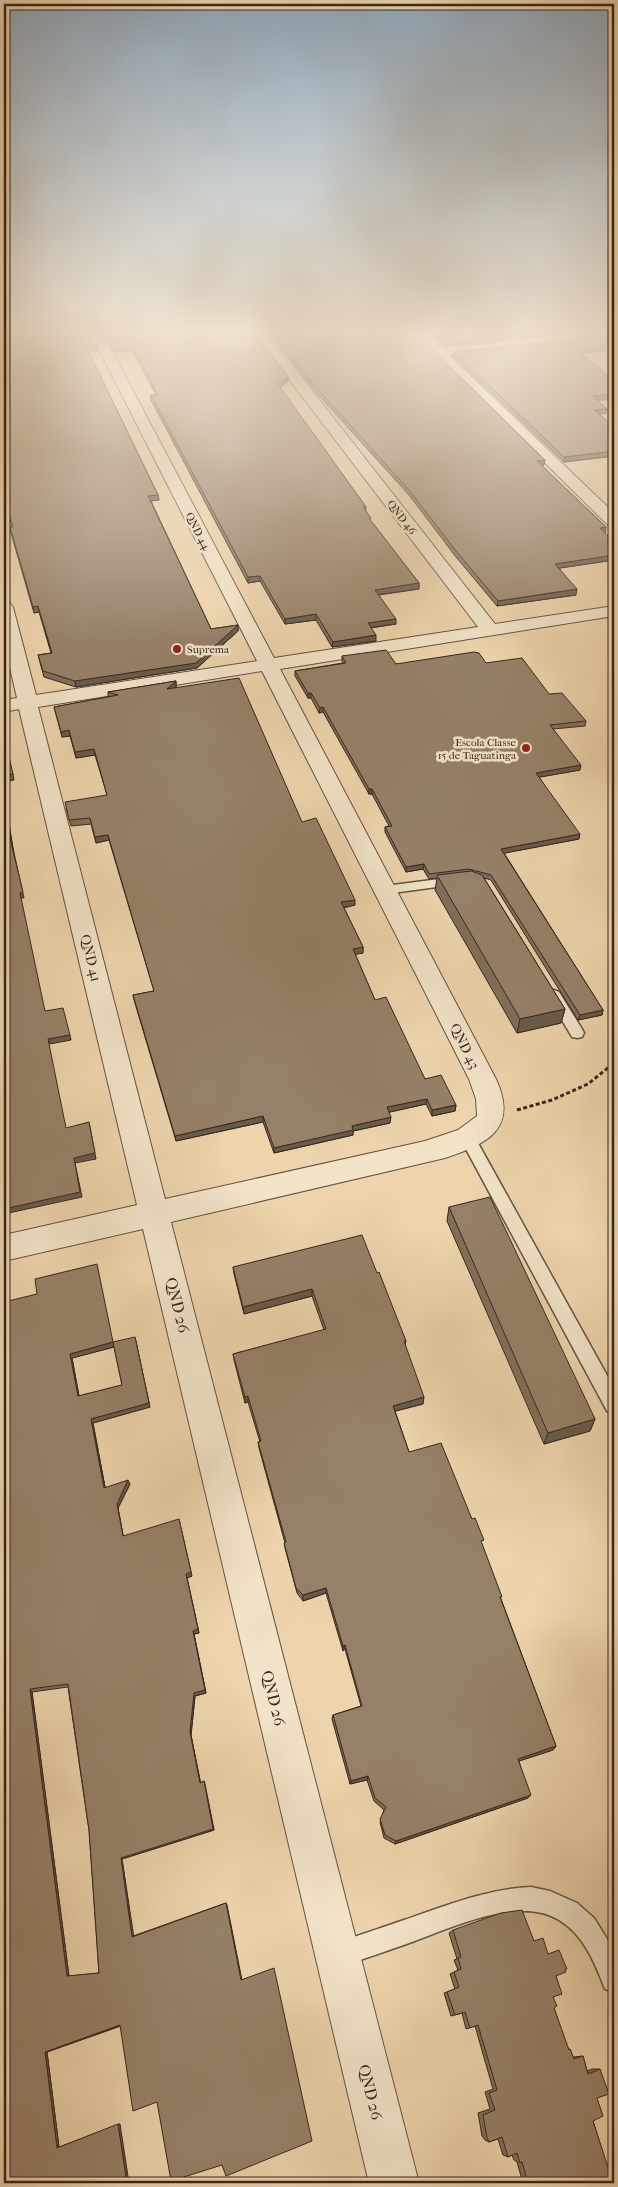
<svg xmlns="http://www.w3.org/2000/svg" width="618" height="2187" font-family="'IM FELL French Canon',serif">
<rect width="100%" height="100%" fill="#edd4ac"/>
<filter id="stains"><feTurbulence type="fractalNoise" baseFrequency=".004" numOctaves="4"/><feColorMatrix values="0 0 0 0 .2 0 0 0 0 .09 0 0 0 0 .02 0 0 0 .5 -.17"/></filter>
<radialGradient id="worn" r=".72"><stop offset=".6" stop-color="#630" stop-opacity="0"/><stop offset="1" stop-color="#630" stop-opacity=".3"/></radialGradient>
<g fill="none" stroke-linecap="round" stroke-linejoin="round">
<defs>
<g id="service">
<path d="M455,877L461,881L459,884L385,894L379,890L385,886Z"/>
<path d="M554,990L559,992L582,1029L584,1033L582,1037L577,1038L572,1037L547,995L549,992Z"/>
<path d="M468,1132L473,1134L614,1388V1414L607,1411L460,1138L463,1134Z"/>
<path d="M531,1887L550,1891L577,1903L594,1918L614,1950V1992L605,1989C595,1963 584,1935 559,1920C520,1895 450,1928 412,1942C387,1951 363,1959 339,1967L330,1964L327,1955L330,1946C354,1936 379,1929 404,1920C445,1906 486,1889 531,1887Z"/>
</g>
<g id="minor">
<path d="M90,332H102L274,658L478,627L253,332H266L495,624L614,606V616L280,669L496,1079C519,1129 487,1144 445,1158L171,1222L419,2183H369L143,1229L4,1261V1235L137,1205L19,709L4,712V700L17,698L4,643V602L10,603L13,607L36,695L257,661ZM262,671L469,1079L476,1099L477,1116L458,1130L425,1141L165,1199L38,707Z"/>
<path d="M412,332H425L442,348L594,332H614V338L449,355L614,513V527L608,525Z"/>
</g>
</defs>
<use href="#service" stroke="#645242" stroke-width="3"/>
<use href="#minor" stroke="#645242" stroke-width="2"/>
<path stroke="#37261f" stroke-width="3" stroke-dasharray="4 2.5" stroke-linecap="butt" d="M517,1110L552,1100L588,1084L614,1063"/>
<use href="#service" fill="#f3e3c9" fill-rule="evenodd"/>
<use href="#minor" fill="#f3e3c9" fill-rule="evenodd"/>
</g>
<g fill="#816e59" stroke="#37261f" fill-rule="evenodd">
<path d="M4,332L97,347L98,351H88L158,495L159,500L151,501L211,629L238,625V631L197,668L76,687L44,677L38,655L51,653L39,612L34,613L11,533L10,527H12L4,497Z"/>
<path d="M104,332H254L288,381L280,388L366,507V511L370,520L419,583V589L379,595L396,624L371,628L376,641L332,647L316,620L285,624L260,581L248,583L151,400V395H156L133,352L114,351Z"/>
<path d="M269,332H415L544,465H541L606,527L605,533L612,546L614,560L559,568L576,595L497,606L456,557L409,495L313,389Z"/>
<path d="M428,332H572L443,346Z"/>
<path d="M454,352L580,353L597,401L607,409L606,413L599,414L614,427V456L564,462L453,356Z"/>
<path d="M342,656L396,664L486,663L549,694L586,721L585,726L553,729L580,770L539,777L579,839L504,853L603,1010L602,1015L578,1020L491,880L484,878L565,1009L561,1023L517,1033L435,890L437,878L429,879L423,869L406,872L385,832V827L389,826L372,794H369L323,712L319,713L311,698H308L295,676V671L343,663L342,661Z"/>
<path d="M176,681V687L175,688L302,822L355,905L344,908L363,947V953L355,954L375,1000L425,1079L456,1105L455,1111L432,1116L426,1104L389,1112L390,1123L353,1131V1135L274,1153L263,1122L176,1141L134,1000L133,995L154,991L109,840L96,843L91,824L71,826L66,808L107,795L95,755L76,758L70,736L62,737L54,707L108,697V692Z"/>
<path d="M449,1207L595,1419L590,1431L544,1444L447,1221Z"/>
<path d="M233,1267L377,1273L406,1341L405,1345L423,1404L395,1411L409,1452L482,1545L501,1599L556,1746L553,1750L519,1761L528,1798L395,1844L384,1838L380,1822L384,1810L374,1801L367,1780L350,1784L332,1719L333,1715L361,1706L345,1649L343,1651L326,1593L303,1601L297,1593L285,1548V1543L259,1448L258,1442H260L248,1402L245,1403L234,1360L233,1354L324,1330L312,1296L244,1314L234,1274Z"/>
<path d="M4,1302L113,1342L150,1407L93,1423L105,1488L130,1484L118,1508L123,1536L192,1576L187,1578L199,1633L194,1634L206,1693L195,1696L191,1735L200,1783L204,1781L205,1784L214,1830L122,1859L133,1936L226,1903L227,1905L242,1980L222,2165L157,2102L121,2026L47,2052L59,2147L120,2124L4,2183L7,1718ZM114,1347L122,1385L79,1396L72,1358ZM68,1687L89,1830L99,1973L69,1976L32,1692Z"/>
<path d="M453,1930L534,1941L556,1976L553,1997L554,2008L568,2049H570L573,2057L583,2056L587,2071L592,2069H600L597,2098L593,2121L611,2178L614,2179V2183H523L517,2162L514,2160L512,2155L508,2157L503,2155L498,2139L489,2142L485,2140L482,2136L478,2113L490,2109L485,2092L493,2089L475,2026L466,2029L462,2013L451,2016L444,1993L455,1989L450,1974L458,1970L454,1960L457,1959L449,1933Z"/>
</g>
<g fill="#695a49" stroke="#37261f">
<path d="M530,332H572L443,346V342Z"/>
<path d="M614,345V350L574,354L575,349Z"/>
<path d="M288,376V381L278,389V384Z"/>
<path d="M614,394V399L592,401L593,396Z"/>
<path d="M607,409L606,413L593,415L594,410Z"/>
<path d="M614,451V456L564,462V457Z"/>
<path d="M545,460L544,465L536,466L537,461Z"/>
<path d="M158,495L159,500L149,501L148,496Z"/>
<path d="M606,527L605,533L600,528Z"/>
<path d="M607,541H613L612,546L606,547Z"/>
<path d="M614,555V560L554,569L555,564Z"/>
<path d="M260,576V581L248,583V577Z"/>
<path d="M419,583V589L375,595V590Z"/>
<path d="M577,589L576,595L497,606L498,601Z"/>
<path d="M38,606L39,612L34,613L33,607Z"/>
<path d="M316,614V620L285,624V619Z"/>
<path d="M396,619V624L367,628L368,623Z"/>
<path d="M238,625V631L197,668L76,687L75,681Z"/>
<path d="M376,635V641L332,647L333,642Z"/>
<path d="M176,681V687L168,694L167,689Z"/>
<rect x="308" y="693" width="3" height="5"/>
<path d="M323,707V712L319,713L320,708Z"/>
<path d="M69,730L70,736L62,737L61,732Z"/>
<path d="M94,749L95,755L76,758L75,752Z"/>
<path d="M581,765L580,770L535,778L536,773Z"/>
<path d="M13,774L14,780L4,782V776Z"/>
<rect x="369" y="789" width="3" height="5"/>
<path d="M4,795L14,853L24,898H21Z"/>
<path d="M580,834L579,839L500,854L501,849Z"/>
<path d="M108,835L109,840L96,843L95,837Z"/>
<path d="M424,864L423,869L406,872V867Z"/>
<path d="M355,900V905L341,908V902Z"/>
<path d="M363,947V953L352,955L353,949Z"/>
<path d="M565,1009L561,1023L517,1033L520,1019Z"/>
<path d="M603,1010L602,1015L578,1020L580,1015Z"/>
<path d="M70,1035L71,1040L50,1044L48,1039Z"/>
<path d="M427,1099L426,1104L386,1113L387,1107Z"/>
<path d="M456,1105L455,1111L432,1116V1110Z"/>
<path d="M263,1116V1122L176,1141L175,1136Z"/>
<path d="M391,1117L390,1123L353,1131V1135L274,1153V1148L352,1126Z"/>
<path d="M89,1122L96,1159L75,1163L82,1197L4,1214V1209L74,1158Z"/>
<path d="M312,1289V1296L244,1314L243,1307Z"/>
<path d="M135,1337L150,1407L93,1423L106,1492L91,1419L149,1403Z"/>
<path d="M113,1342L114,1347L72,1358L80,1401L78,1396L70,1354Z"/>
<path d="M248,1396V1402L245,1403V1397Z"/>
<path d="M424,1397L423,1404L392,1412L393,1406Z"/>
<path d="M595,1419L590,1431L544,1444L548,1433Z"/>
<path d="M128,1480L130,1484L118,1508L124,1540L117,1504Z"/>
<path d="M179,1519L192,1576L187,1578L199,1633L194,1634L206,1693L195,1696L191,1735L201,1785L190,1732L193,1631Z"/>
<path d="M326,1588V1593L303,1601V1595Z"/>
<path d="M345,1645V1649L343,1651V1646Z"/>
<path d="M30,1689L32,1692L69,1976H67Z"/>
<path d="M556,1746L553,1750L516,1762L518,1759Z"/>
<path d="M368,1776L367,1780L350,1784L351,1781Z"/>
<path d="M204,1781L214,1830L122,1859L134,1938L132,1937L121,1858Z"/>
<path d="M531,1795L528,1798L395,1844L396,1841Z"/>
<path d="M120,2025H122L47,2052L59,2147L57,2148L45,2052Z"/>
<path d="M118,2124H120L129,2183H127Z"/>
</g>
<g fill="#968068" stroke="#37261f" fill-rule="evenodd">
<path d="M4,332H90L97,347L86,346L158,495L148,496L211,629L238,625L196,663L75,681L43,671L38,655L52,653L38,606L33,607L10,527H13L4,496Z"/>
<path d="M106,332H254L288,376L278,384L366,507H363L371,518H369L419,583L375,590L396,619L368,623L376,635L333,642L316,614L285,619L260,576L248,577L151,395H158L133,347H114Z"/>
<path d="M272,332H415L545,460L537,461L606,527L600,528L613,541H607L614,549V555L555,564L577,589L498,601L456,551L409,490L313,384Z"/>
<path d="M433,332H530L443,342Z"/>
<path d="M614,335V345L575,349L614,380V394L593,396L607,409L594,410L614,427V451L564,457L454,352Z"/>
<path d="M386,650L396,664L474,652L479,653L486,663L522,658L549,694L562,693L586,721L550,725L581,765L536,773L580,834L501,849L603,1010L580,1015L491,875L469,869L429,874L424,864L406,867L385,827L392,826L372,789H369L323,707L320,708L311,693H308L295,671L346,663L342,656Z"/>
<path d="M239,678L302,822L316,818L355,900L341,902L363,947L353,949L375,1000L386,997L425,1079L441,1075L456,1105L432,1110L427,1099L387,1107L391,1117L352,1126L353,1130L274,1148L263,1116L175,1136L133,995L154,991L108,835L95,837L90,818L69,820L65,802L107,795L94,749L75,752L69,730L61,732L54,707L118,695L108,692L176,681L167,689Z"/>
<path d="M4,735L13,774L4,776Z"/>
<path d="M4,797L12,847L23,892L20,893L45,1011L63,1008L70,1035L48,1039L66,1128L89,1122L95,1153L74,1158L80,1192L4,1209Z"/>
<path d="M471,871L482,875L565,1009L520,1019L437,875Z"/>
<path d="M490,1197L595,1419L548,1433L449,1207Z"/>
<path d="M362,1235L377,1273L379,1272L406,1341H404L424,1397L393,1406L409,1452L441,1443L472,1519L475,1518L484,1540L481,1541L502,1597H500L556,1746L518,1759L531,1795L396,1841L385,1835L380,1819L386,1807L375,1798L368,1776L351,1781L333,1715L362,1706L345,1645L343,1646L326,1588L303,1595L296,1588L284,1543L286,1542L258,1442L261,1441L248,1396L245,1397L233,1354L326,1329L312,1289L243,1307L233,1267Z"/>
<path d="M97,1264L113,1342L70,1354L78,1396L122,1385L113,1342L135,1337L149,1403L91,1419L104,1488L128,1480L117,1504L123,1536L179,1519L191,1572L186,1574L198,1629L193,1631L205,1690L194,1693L190,1732L200,1783L204,1781L213,1829L121,1858L132,1937L226,1903L241,1980L274,1968L312,2141L226,2176L222,2165L171,2181L157,2102L133,2111L120,2025L45,2052L57,2148L118,2124L127,2183H4V1719L7,1718L4,1690V1302L37,1294L35,1279ZM68,1684L89,1830L99,1973L67,1976L30,1689Z"/>
<path d="M522,1910L534,1941L543,1938L548,1954L559,1950L567,1969H565L566,1972L556,1976L562,1994L553,1997L557,2006L554,2008L569,2050L570,2049L574,2059L583,2056L588,2074L600,2069L609,2094L597,2098L603,2116L593,2121L612,2180L614,2179V2183H528L522,2162L520,2163L517,2153L508,2157L502,2137L489,2142L487,2138L483,2115L495,2110L489,2093L497,2090L478,2025L470,2028L465,2012L455,2015L447,1992L459,1987L454,1972L461,1969L458,1958L461,1957L453,1930L501,1913Z"/>
</g>
<linearGradient id="sky" x2="0" y2="1"><stop stop-color="#91a9bd"/><stop offset="0.52" stop-color="#f7ecda"/><stop offset="1" stop-color="#f7ecda" stop-opacity="0"/></linearGradient>
<rect width="618" height="639" fill="url(#sky)"/>
<g fill="#8f2418" stroke="#f3e3c9" stroke-width="2">
<circle cx="177" cy="649" r="5"/>
<circle cx="526" cy="748" r="5"/>
</g>
<g text-anchor="middle" stroke-width="5" stroke-linejoin="round" paint-order="stroke">
<g font-size="11" fill="#37261f" stroke="#f3e3c9">
<text transform="translate(402 517) rotate(52)" y="4">QND 46</text>
<text transform="translate(198 531) rotate(63)" y="4">QND 44</text>
</g>
<g font-size="11" fill="#37261f" stroke="#f3e3c9" text-anchor="start">
<text x="187" y="653">Suprema</text>
<text x="516" y="746" text-anchor="end">Escola Classe<tspan x="516" dy="13">15 de Taguatinga</tspan></text>
</g>
<g font-size="14" fill="#37261f" stroke="#f3e3c9">
<text transform="translate(91 958) rotate(76)" y="5">QND 41</text>
<text transform="translate(465 1046) rotate(64)" y="5">QND 43</text>
</g>
<g font-size="16" fill="#37261f" stroke="#f3e3c9">
<text transform="translate(178 1305) rotate(76)" y="6">QND 26</text>
<text transform="translate(274 1698) rotate(76)" y="6">QND 26</text>
<text transform="translate(371 2092) rotate(76)" y="6">QND 26</text>
</g>
</g>
<rect width="618" height="2187" fill="none" stroke="#edd4ac" stroke-width="20"/>
<rect x="5" y="5" width="608" height="2177" fill="none" stroke="#37261f" stroke-width="2.5"/>
<rect x="10" y="10" width="598" height="2167" fill="none" stroke="#37261f"/>
<rect width="100%" height="100%" filter="url(#stains)"/>
<rect width="100%" height="100%" fill="url(#worn)"/>
</svg>
